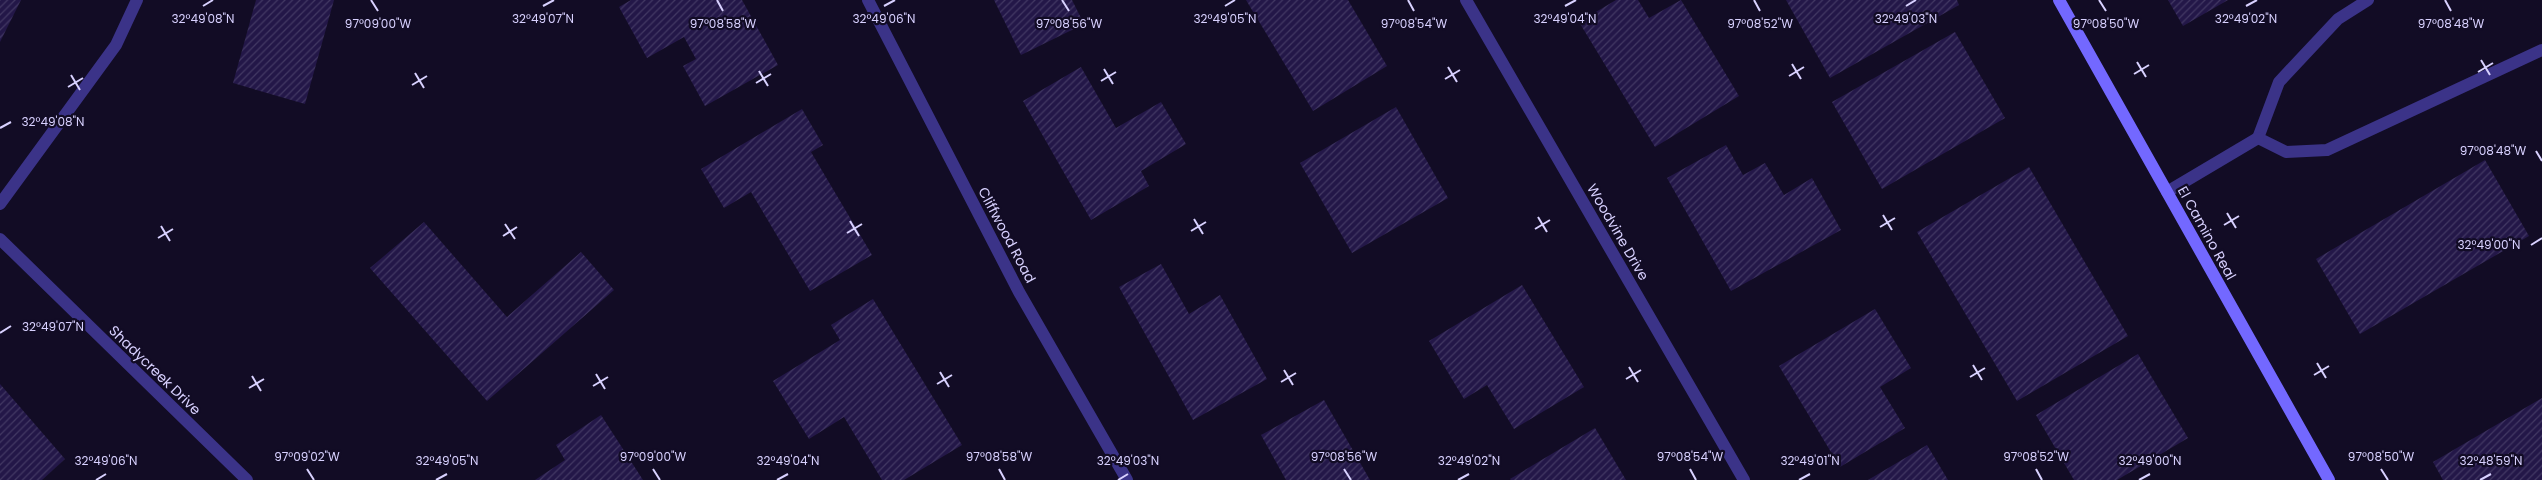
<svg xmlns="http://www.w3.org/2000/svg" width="2542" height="480" font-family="Poppins,sans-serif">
<defs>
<pattern id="building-hatch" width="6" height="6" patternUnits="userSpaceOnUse" patternTransform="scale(1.25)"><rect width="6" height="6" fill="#231748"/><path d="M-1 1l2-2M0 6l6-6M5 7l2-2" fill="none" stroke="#423863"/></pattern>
</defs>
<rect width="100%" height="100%" fill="#120c25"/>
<g fill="url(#building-hatch)">
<path d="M0,0H21L0,42Z"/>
<path d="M256,0H334L305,104L233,83Z"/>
<path d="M631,0H742L778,65L705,106L683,66L696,59L684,37L647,58L619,7Z"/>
<path d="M994,0H1072L1084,24L1021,55Z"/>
<path d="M1246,0H1348L1387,66L1313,111Z"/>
<path d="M1616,0H1638L1649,18L1681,0L1739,96L1655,147L1579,22Z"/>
<path d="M1786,0H1957L1959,5L1830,78Z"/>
<path d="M2168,0H2228L2183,26Z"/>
<path d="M1955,32L2005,118L1882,189L1832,102Z"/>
<path d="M1081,67L1116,128L1161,102L1186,144L1141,171L1149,186L1091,220L1023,101Z"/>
<path d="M1396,107L1448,198L1352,253L1300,163Z"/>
<path d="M802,109L823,145L811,152L872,255L810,291L751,192L724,208L701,169Z"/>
<path d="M1726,145L1743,175L1765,163L1784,195L1812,178L1841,230L1731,291L1667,178Z"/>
<path d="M2485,160L2529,236L2360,334L2316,259Z"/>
<path d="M2029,167L2128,336L2017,401L1917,232Z"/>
<path d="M424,222L507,317L581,252L614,290L487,401L370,268Z"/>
<path d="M1161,264L1189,314L1220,295L1267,379L1193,420L1119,287Z"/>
<path d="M1522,285L1584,387L1514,429L1487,385L1464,399L1429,341Z"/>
<path d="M873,299L962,445L904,480H882L844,417L809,439L773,381L840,340L831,325Z"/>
<path d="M1875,309L1911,368L1880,387L1905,428L1840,467L1779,366Z"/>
<path d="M2138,354L2188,438L2117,480H2074L2036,415Z"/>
<path d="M0,384L65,459L42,480H0Z"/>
<path d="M2542,398V480H2443L2433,462Z"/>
<path d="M1324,400L1370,480H1286L1261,435Z"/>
<path d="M601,415L643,480H535L565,460L556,445Z"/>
<path d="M1595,428L1626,480H1511L1510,479Z"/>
<path d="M1927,445L1948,480H1868Z"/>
</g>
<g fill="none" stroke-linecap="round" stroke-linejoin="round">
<g stroke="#3b3388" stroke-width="12">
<path d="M2368,0L2338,19L2279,82L2258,138L2286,152L2327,150L2542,50"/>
<path d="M2167,192L2258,138"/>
</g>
<g stroke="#3b3388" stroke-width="12">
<path d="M868,0L1019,292L1127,480"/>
<path d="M1466,0L1744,480"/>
<path d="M0,204L116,45L137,0"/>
<path d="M0,239L247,480"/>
</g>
<path stroke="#7368ff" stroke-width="12" d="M2059,0L2329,480"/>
</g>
<path fill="none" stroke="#d8d1ff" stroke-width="2" d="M371,0L378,11M717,0L723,11M1062,0L1069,11M1408,0L1414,11M1754,0L1760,11M2099,0L2106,11M2445,0L2451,11M203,6L213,0M543,6L554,0M884,6L895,0M1225,6L1235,0M1565,6L1576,0M1906,6L1916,0M2246,6L2257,0M2481,60L2490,75M2137,62L2146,77M1792,64L1801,79M1448,67L1457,82M1104,69L1113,84M759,71L768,86M2478,72L2493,63M415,73L424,88M2134,74L2149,65M71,75L80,90M1789,76L1804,67M1445,79L1460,70M1101,81L1116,72M756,83L771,74M412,85L427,76M68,87L83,78M0,128L11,122M2536,151L2542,161M2227,213L2236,228M1883,215L1892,230M1538,217L1547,232M1194,219L1203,234M850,221L859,236M505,224L515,239M2224,225L2239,216M161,226L170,241M1880,227L1895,218M1535,229L1550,220M1191,231L1206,222M847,233L862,224M503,236L517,227M158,238L173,229M2531,245L2542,238M0,333L11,326M2317,363L2326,378M1973,365L1982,380M1629,367L1638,382M1284,370L1293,385M940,372L949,387M596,374L605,389M2314,375L2329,366M252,376L261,391M1970,377L1985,368M1626,379L1641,370M1281,382L1296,373M937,384L952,375M593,386L608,377M249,388L264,379M307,469L314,480M653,469L660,480M999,469L1005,480M1344,469L1351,480M1690,469L1696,480M2036,469L2042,480M2381,469L2388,480M96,480L106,474M436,480L447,474M777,480L788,474M1118,480L1128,474M1458,480L1469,474M1799,480L1810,474M2139,480L2150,474M2480,480L2491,474"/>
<g text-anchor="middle" stroke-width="4.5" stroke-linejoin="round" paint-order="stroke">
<g font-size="14" fill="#d8d1ff" stroke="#120c25">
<text transform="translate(1618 232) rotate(60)" y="5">Woodvine Drive</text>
<text transform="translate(2207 233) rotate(61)" y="5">El Camino Real</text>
<text transform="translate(1007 235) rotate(62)" y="5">Cliffwood Road</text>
<text transform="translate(155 370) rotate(44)" y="5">Shadycreek Drive</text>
</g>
</g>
<g font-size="12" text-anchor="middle" fill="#d8d1ff" stroke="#120c25" stroke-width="4.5" stroke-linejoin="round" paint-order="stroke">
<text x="1225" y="23">32°49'05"N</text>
<text x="1565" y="23">32°49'04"N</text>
<text x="1906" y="23">32°49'03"N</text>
<text x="2246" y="23">32°49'02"N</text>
<text x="203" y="23">32°49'08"N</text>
<text x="543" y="23">32°49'07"N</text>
<text x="884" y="23">32°49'06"N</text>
<text x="378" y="28">97°09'00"W</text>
<text x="723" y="28">97°08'58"W</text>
<text x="1069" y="28">97°08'56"W</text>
<text x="1414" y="28">97°08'54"W</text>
<text x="1760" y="28">97°08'52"W</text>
<text x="2106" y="28">97°08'50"W</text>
<text x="2451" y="28">97°08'48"W</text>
<text x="53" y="126">32°49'08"N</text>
<text x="2493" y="155">97°08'48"W</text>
<text x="2489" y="249">32°49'00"N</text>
<text x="53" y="331">32°49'07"N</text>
<text x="307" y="461">97°09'02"W</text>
<text x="653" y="461">97°09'00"W</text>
<text x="999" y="461">97°08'58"W</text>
<text x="1344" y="461">97°08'56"W</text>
<text x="1690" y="461">97°08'54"W</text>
<text x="2036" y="461">97°08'52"W</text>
<text x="2381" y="461">97°08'50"W</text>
<text x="106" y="465">32°49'06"N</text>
<text x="447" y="465">32°49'05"N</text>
<text x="788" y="465">32°49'04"N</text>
<text x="1128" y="465">32°49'03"N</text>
<text x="1469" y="465">32°49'02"N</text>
<text x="1810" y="465">32°49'01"N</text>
<text x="2150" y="465">32°49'00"N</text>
<text x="2491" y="465">32°48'59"N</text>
</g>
</svg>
